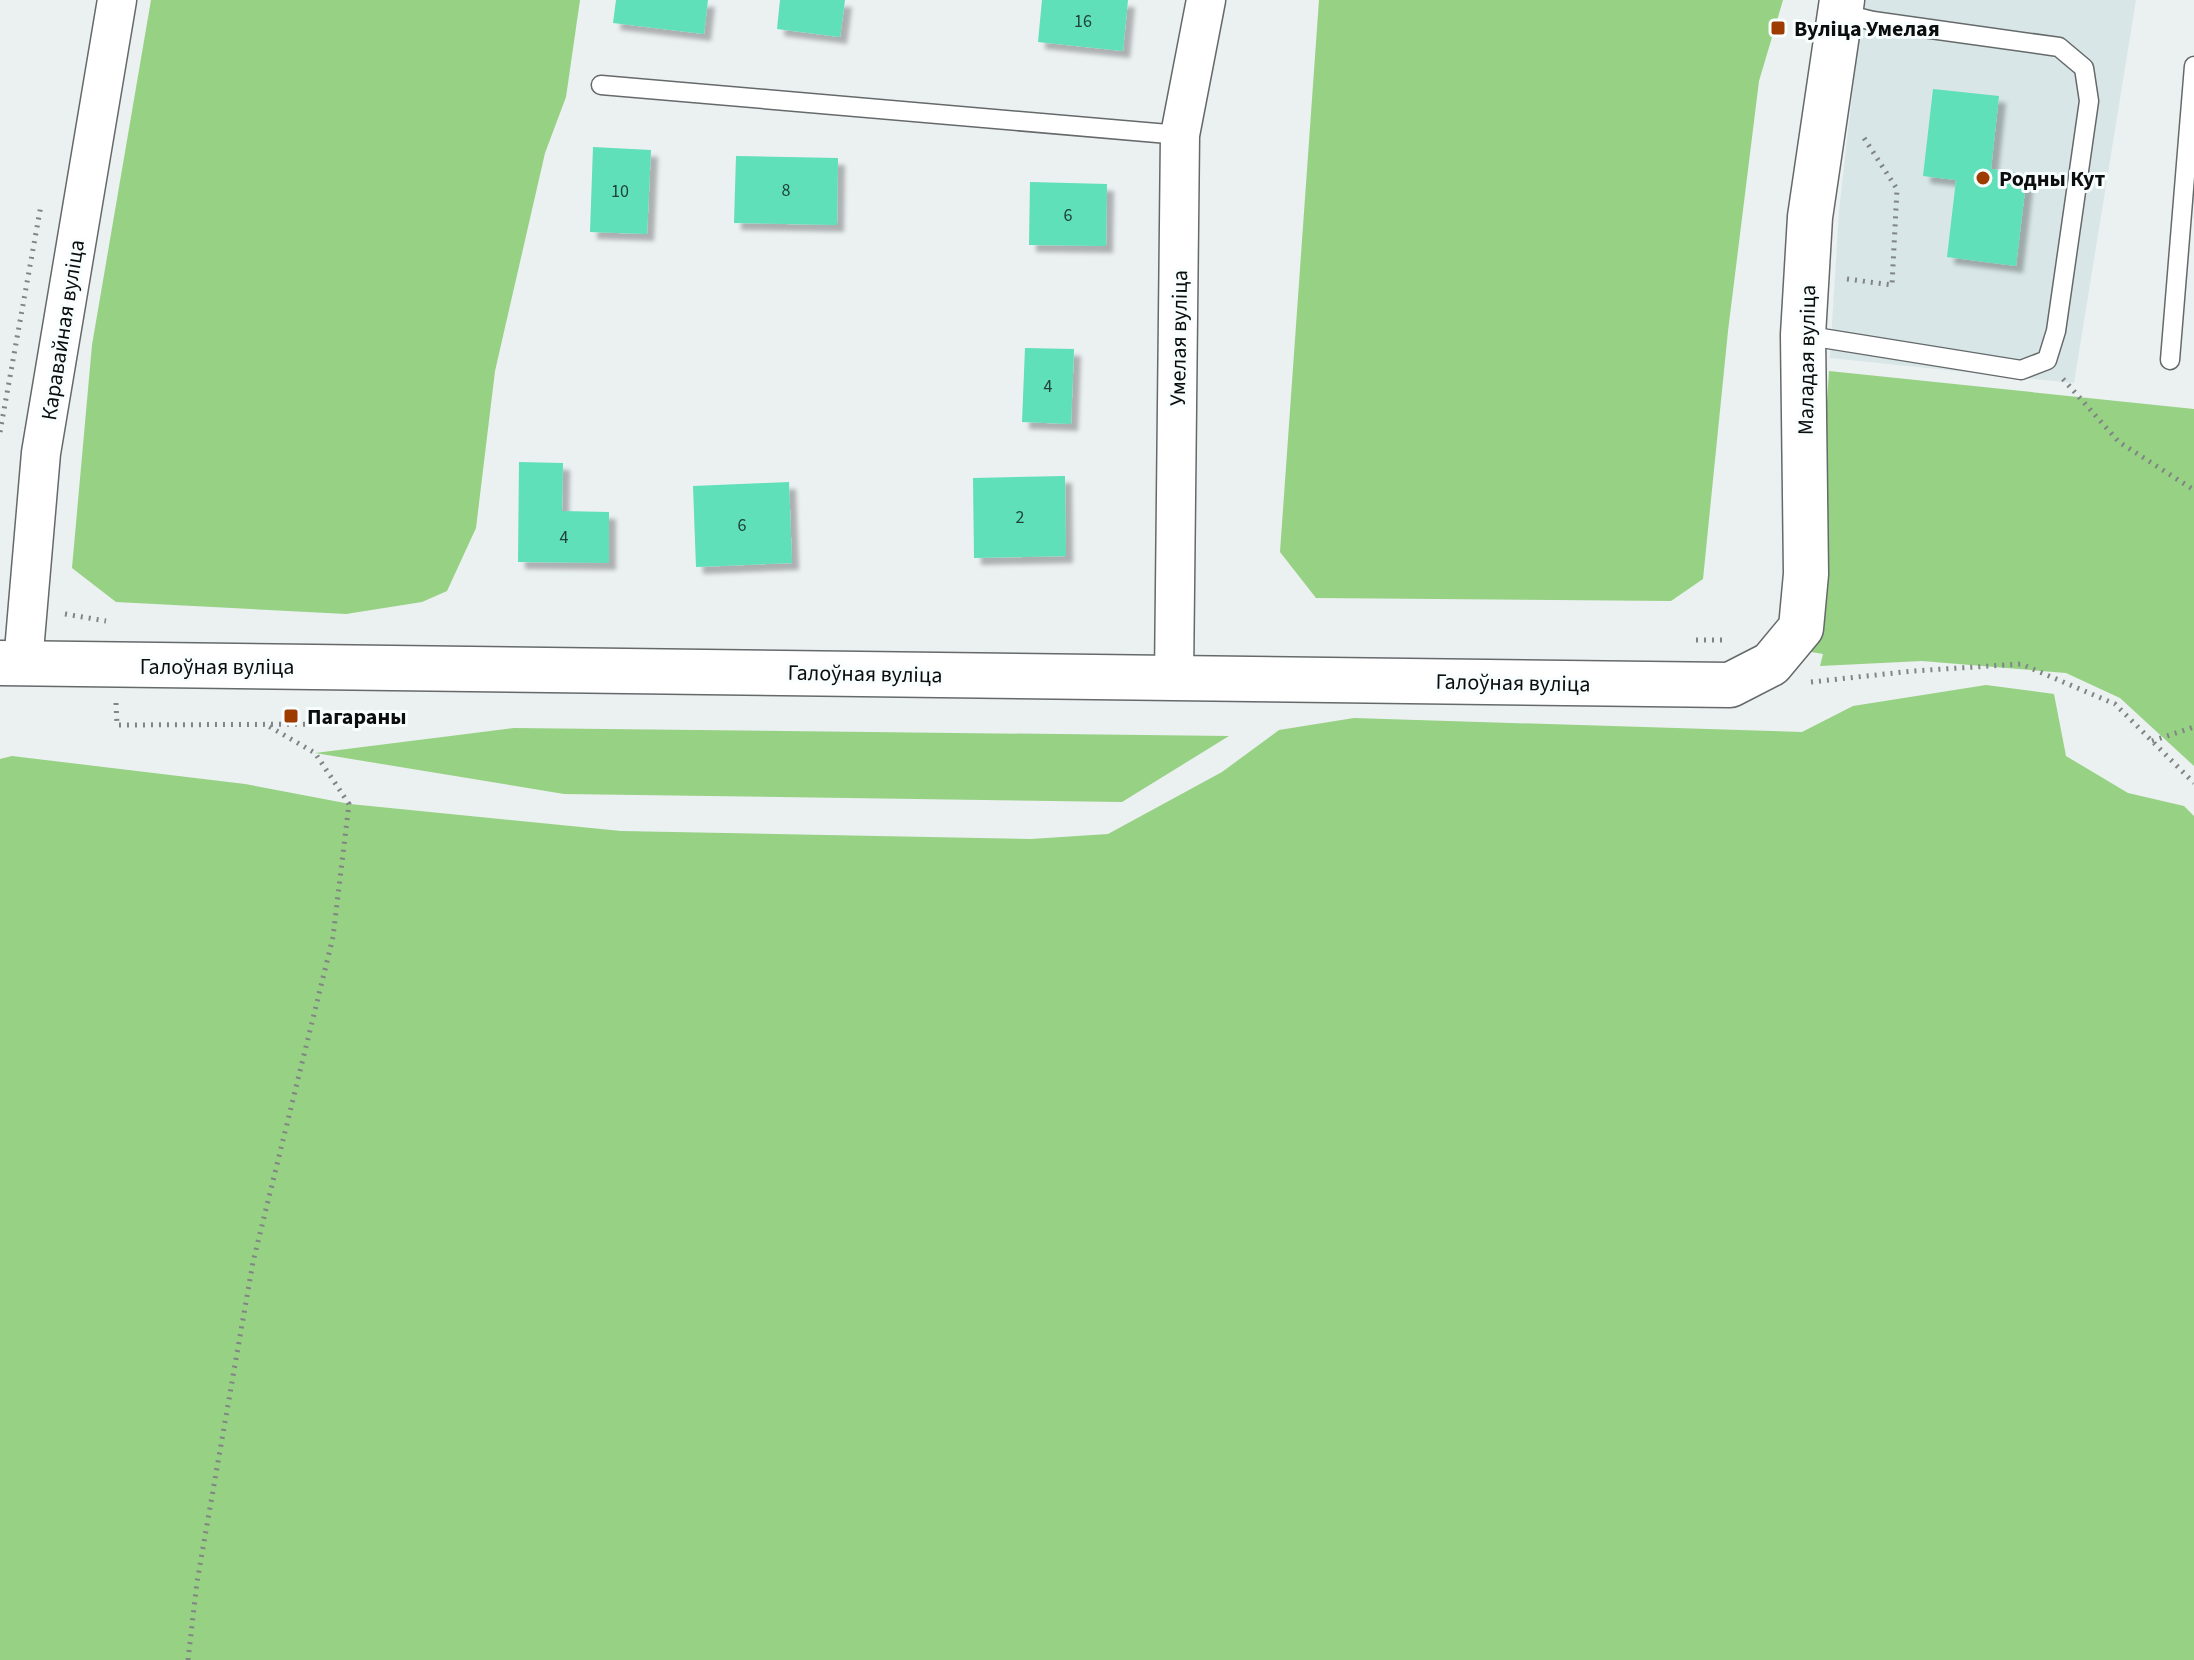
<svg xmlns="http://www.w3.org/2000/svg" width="2194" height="1660" font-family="'Source Sans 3',sans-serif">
<defs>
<filter id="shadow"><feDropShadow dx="7" dy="7" stdDeviation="2" flood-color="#0004"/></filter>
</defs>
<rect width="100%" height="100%" fill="#ebf0f0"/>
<path fill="#d8e6e7" d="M1863,0H2136L2074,383L1830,358L1839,210Z"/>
<g fill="#96d184">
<path d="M151,0H580L566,97L545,153L495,371L476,528L447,591L422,602L346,614L116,602L72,568L92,345Z"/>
<path d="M1319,0H1783L1759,81L1728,331L1703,579L1671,601L1316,598L1280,552Z"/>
<path d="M1829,371L2194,409V766L2120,698L2066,673L1922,661L1820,666L1823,654L1811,652Z"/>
<path d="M1986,685L2054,694L2066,756L2128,793L2184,806L2194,816V1660H0V759L12,756L245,784L350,804L621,831L1031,839L1108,834L1222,772L1279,730L1354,718L1802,732L1853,706Z"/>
<path d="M514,728L1229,736L1122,802L564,794L315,753Z"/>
</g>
<g fill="#5ee0b9" filter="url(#shadow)">
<path d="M616,0H708L704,34L613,23Z"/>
<path d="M780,0H845L840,37L777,29Z"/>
<path d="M1042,0H1128L1123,51L1038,42Z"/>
<path d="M1933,89L1999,96L1991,169L2027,174L2016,266L1947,257L1956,180L1923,176Z"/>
<path d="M593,147L651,150L647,234L590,232Z"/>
<path d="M736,156L838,158L837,225L734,223Z"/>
<path d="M1030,182L1107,184L1106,246L1029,245Z"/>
<path d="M1025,348L1074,349L1071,424L1022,422Z"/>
<path d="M519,462L563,463L562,511L609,512V563L518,562Z"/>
<path d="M1065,476L1066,556L974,558L973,478Z"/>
<path d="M789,482L792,563L696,567L693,486Z"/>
</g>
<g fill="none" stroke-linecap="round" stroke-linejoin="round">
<defs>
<g id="service">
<path d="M601,85L1180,135"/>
<path d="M1803,335L2021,370L2047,360L2056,331L2089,101L2084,68L2059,47L1873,21L1840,13"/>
<path d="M2170,360L2194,66"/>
</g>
<g id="minor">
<path d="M23,663L41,453L117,0"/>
<path d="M1174,678L1180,135L1206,0"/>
</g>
<path id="tertiary" d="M0,663L1730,685L1771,664L1801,628L1806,574L1803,335L1810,217L1842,0"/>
</defs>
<use href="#service" stroke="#65696a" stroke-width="21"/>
<use href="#minor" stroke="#65696a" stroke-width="41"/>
<use href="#tertiary" stroke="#65696a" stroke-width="47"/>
<g stroke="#818484" stroke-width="5" stroke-dasharray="2 6" stroke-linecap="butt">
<path d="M1847,279L1892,285L1897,189L1864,138"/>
<path d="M2063,379L2119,442L2194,490"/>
<path d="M0,432L41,205"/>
<path d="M65,614L106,621"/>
<path d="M1696,640H1726"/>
<path d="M1811,682L1913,671L2021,664L2115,704L2194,783"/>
<path d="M116,703L117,725L352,724"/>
<path d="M2152,741L2194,727"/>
<path d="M188,1660L197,1582L253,1262L333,937L349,804L315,753L265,724"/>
</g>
<use href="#service" stroke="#fff" stroke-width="18"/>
<use href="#minor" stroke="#fff" stroke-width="38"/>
<use href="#tertiary" stroke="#fff" stroke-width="44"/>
</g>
<g fill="#9e3b00" stroke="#f8fdfd" stroke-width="3">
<rect x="1770" y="20" width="16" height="16" rx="4"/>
<circle cx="1983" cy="178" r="8"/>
<rect x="283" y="708" width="16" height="16" rx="4"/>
</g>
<g text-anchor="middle" stroke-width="6" stroke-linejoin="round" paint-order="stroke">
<g font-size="18" fill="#204239">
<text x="1083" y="27">16</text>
<text x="786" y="196">8</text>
<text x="620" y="197">10</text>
<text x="1068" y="221">6</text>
<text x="1048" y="392">4</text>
<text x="1020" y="523">2</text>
<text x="742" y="531">6</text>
<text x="564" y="543">4</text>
</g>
<g font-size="22" font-weight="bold" fill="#0c0e0e" stroke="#f8fdfd" text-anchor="start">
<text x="1794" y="36">Вуліца Умелая</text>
<text x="1999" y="186">Родны Кут</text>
<text x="307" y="724">Пагараны</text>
</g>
<g font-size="22" fill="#0c0e0e" stroke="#f8fdfd">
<text transform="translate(62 330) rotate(-81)" y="8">Каравайная вуліца</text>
<text transform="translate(1178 338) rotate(-89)" y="8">Умелая вуліца</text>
<text transform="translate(1806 360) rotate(-89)" y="8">Маладая вуліца</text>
<text x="217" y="674">Галоўная вуліца</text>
<text transform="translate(865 673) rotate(1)" y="8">Галоўная вуліца</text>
<text transform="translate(1513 682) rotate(1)" y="8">Галоўная вуліца</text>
</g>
</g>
</svg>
